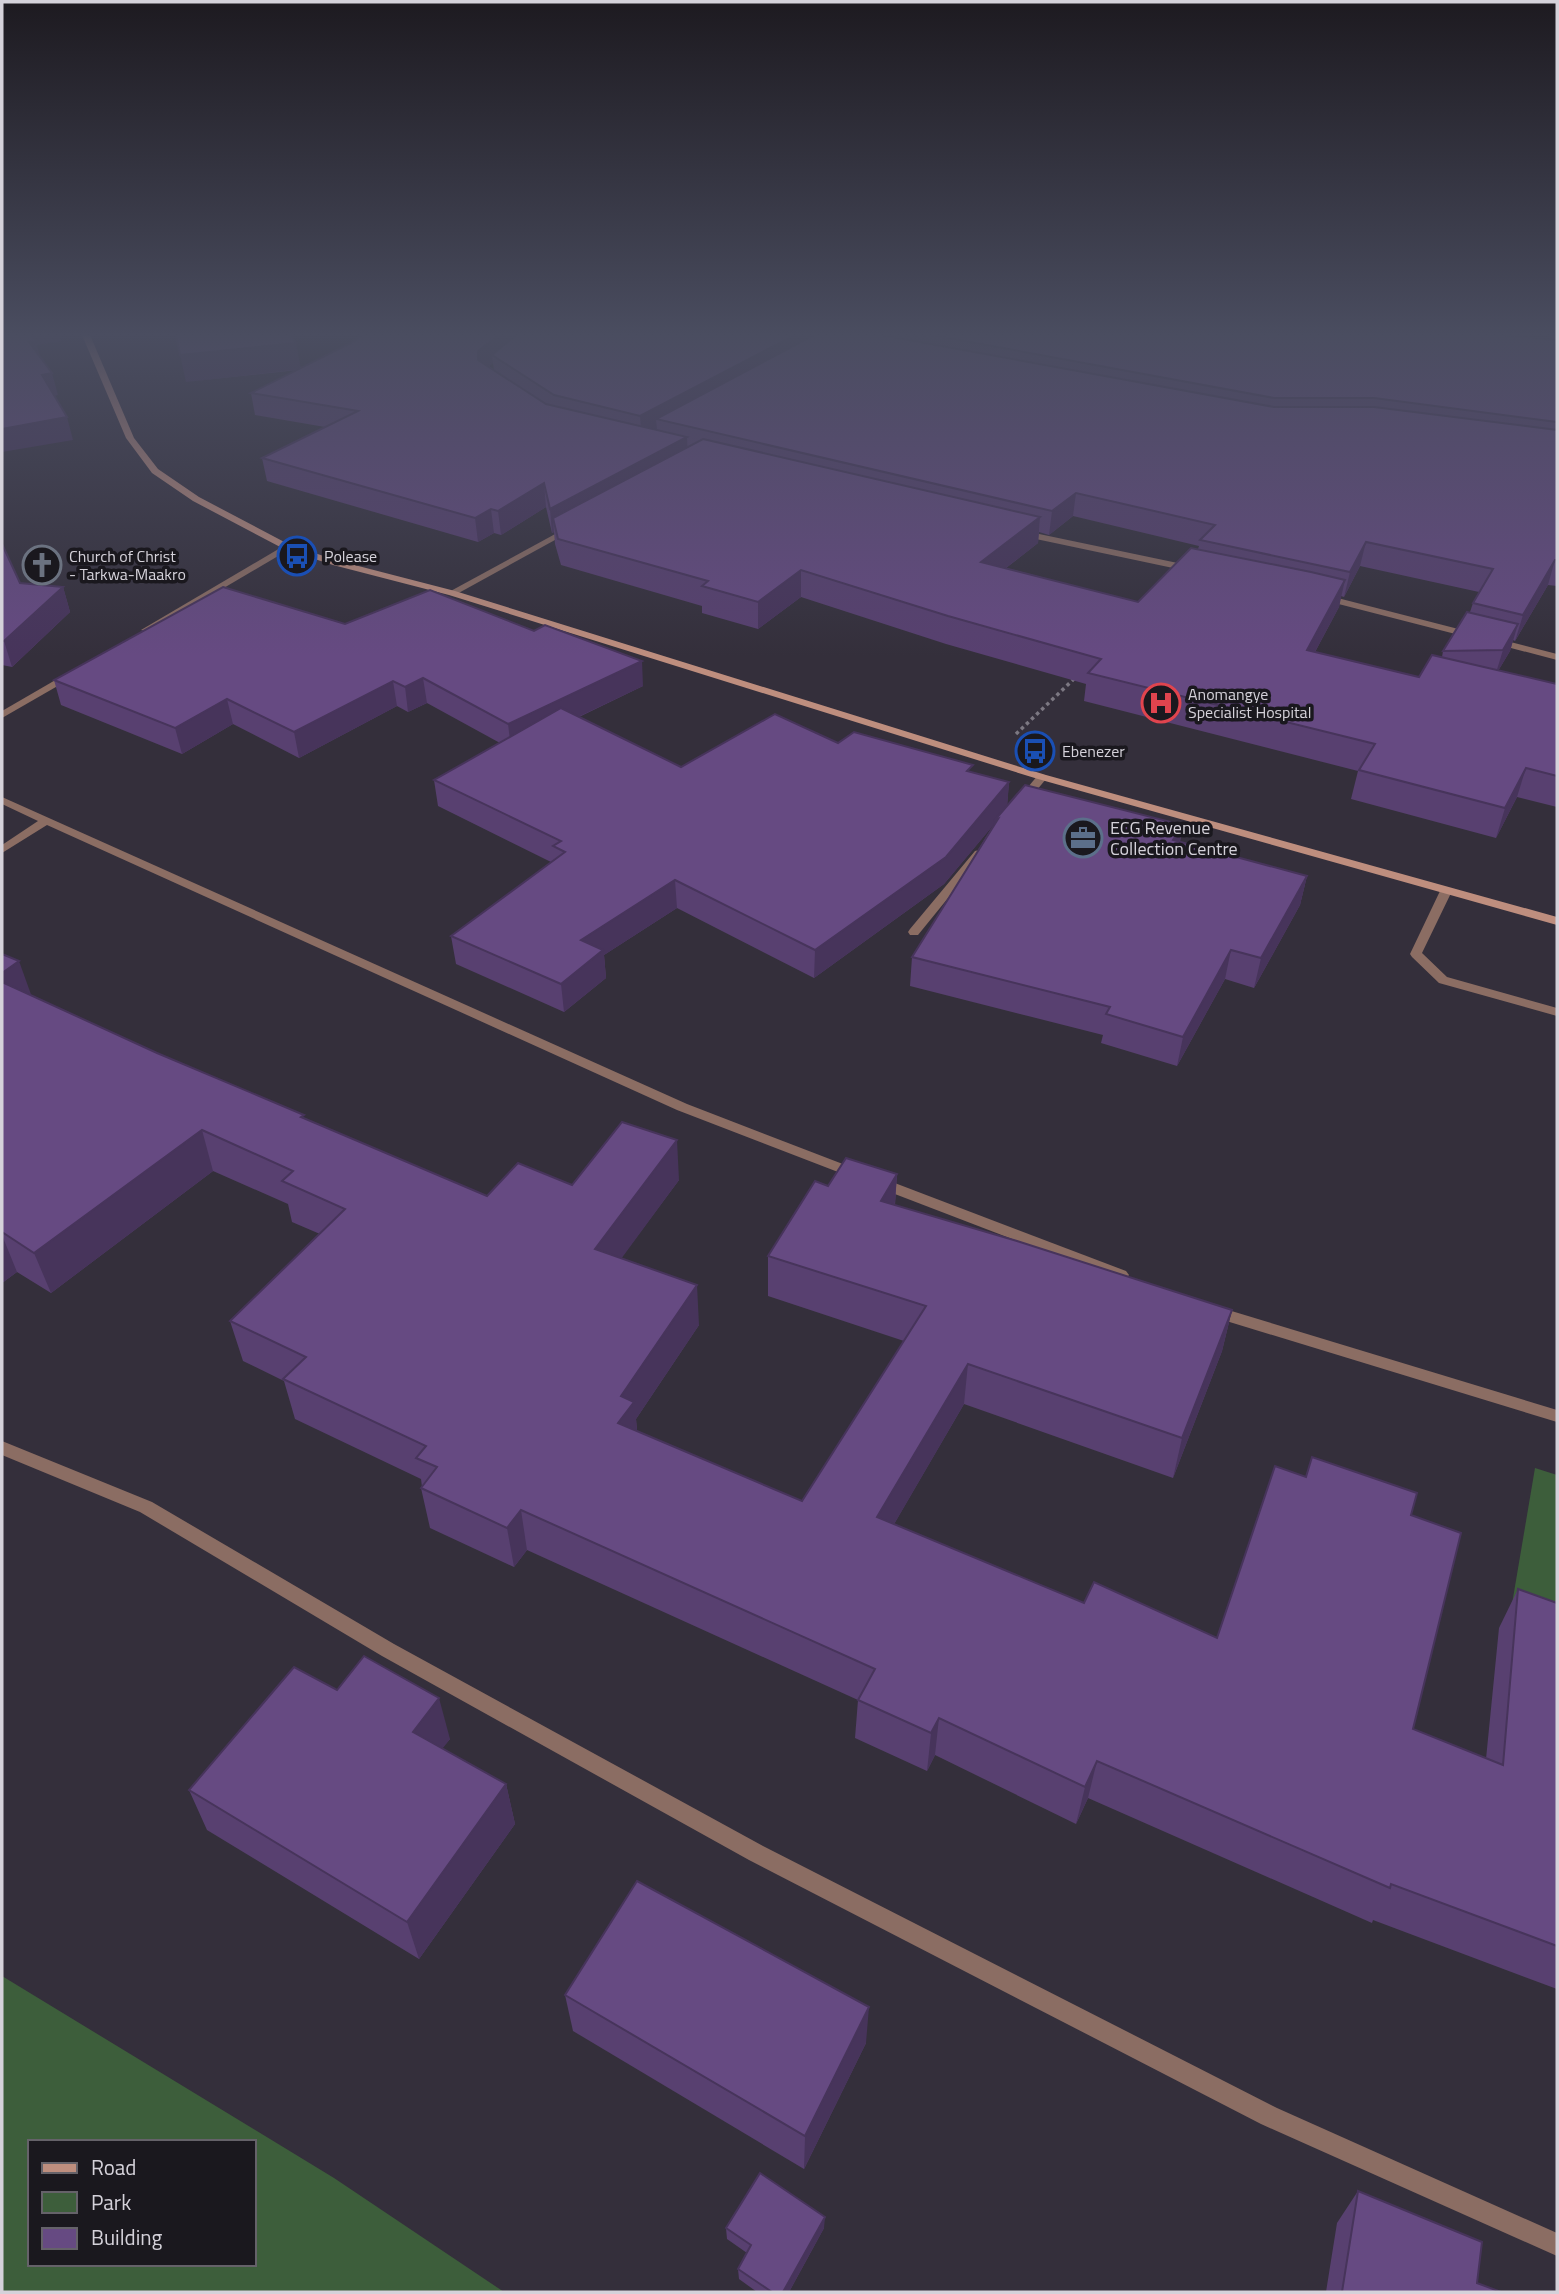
<svg xmlns="http://www.w3.org/2000/svg" width="1559" height="2294" font-family="'Titillium Web',sans-serif">
<rect width="100%" height="100%" fill="#342f3b"/>
<g fill="#3d5e3b" fill-rule="evenodd">
<path d="M1535,1468L1557,1475V1626L1511,1610Z"/>
<path d="M2,1976L334,2178L504,2292H2ZM30,2142H254V2264H30Z"/>
</g>
<g fill="none" stroke-linecap="round" stroke-linejoin="round">
<path stroke="#7c7882" stroke-width="3.5" stroke-dasharray="3.5 3.5" stroke-linecap="butt" d="M1016,734L1076,677"/>
<g fill="#8b6d63" fill-rule="evenodd">
<path d="M1550,335H1557V347L1553,345Z"/>
<path d="M1446,887L1452,891L1422,953L1447,977L1557,1008V1016L1439,983L1412,957L1410,954L1440,891Z"/>
</g>
<g fill="#8b6d63" fill-rule="evenodd">
<path d="M568,527L575,529L455,595L447,593Z"/>
<path d="M1020,530L1192,566L1197,569L1192,572L1017,535L1016,533Z"/>
<path d="M287,544L291,547L290,549L149,632L141,630Z"/>
<path d="M1322,594L1474,633L1476,635L1471,638L1319,599L1317,597Z"/>
<path d="M1495,638L1557,654V660L1492,643V639Z"/>
<path d="M71,671L76,674L75,676L2,718V711Z"/>
<path d="M1042,774L1047,777L1046,779L1027,802H1019V798L1038,775Z"/>
<path d="M2,797L687,1104L861,1171L863,1174L856,1179L851,1177L677,1110L47,825L2,853V845L38,821L2,804Z"/>
<path d="M979,850L985,853L983,855L918,935H910L908,932L910,929L975,851Z"/>
<path d="M879,1177L1126,1271L1129,1275L1126,1279H1116L874,1186L872,1182L874,1178Z"/>
<path d="M1215,1306L1557,1410V1422L1210,1316L1207,1312L1210,1308Z"/>
<path d="M2,1441L152,1502L394,1644L763,1846L1277,2108L1557,2233V2256L1261,2124L749,1860L382,1656L140,1512L2,1455Z"/>
</g>
<path fill="#be8e7e" fill-rule="evenodd" d="M82,335H90L134,438L158,469L199,497L290,545L339,561L455,591L1046,775L1557,917V925L1038,779L449,595L333,565L284,549L193,501L152,473L126,438Z"/>
</g>
<g fill="#584070" fill-rule="evenodd">
<path d="M362,335H1501L1557,340V586L1548,585L1515,641L1513,640L1510,651L1498,671L1557,684V807L1517,797L1496,838L1351,799L1358,771L1084,701L1086,684L946,644L801,597L758,629L702,613V606L561,565L555,544L554,532L552,533L546,507L501,535L494,533L478,542L267,481L262,458L325,427L255,415L251,393L298,370L186,382L301,368L353,342ZM493,363L494,370L489,366ZM1073,516L1199,546L1198,549L1138,602L1006,568L1038,543L1039,532L1049,535ZM1360,566L1479,592L1473,603L1470,612L1443,651L1442,657L1419,677L1315,652L1339,607L1341,596L1344,597Z"/>
<path d="M2,544L20,583L63,587L70,612L12,667L2,665Z"/>
<path d="M345,624L643,686L579,717L681,767L838,743L972,772L1009,782L1007,806L1183,825L1180,842L1307,876L1300,905L1254,988L1225,979L1177,1066L1101,1043L1103,1035L910,986L912,957L994,824L944,884L814,978L677,908L604,955L606,978L564,1012L456,964L451,936L551,862L438,806L434,780L500,743L427,703L408,712L397,706L299,758L233,724L182,754L61,705L54,680Z"/>
<path d="M2,954L31,996L305,1119L487,1196L572,1185L679,1180L621,1258L699,1325L636,1419L637,1431L802,1501L904,1341L768,1296V1256L828,1186L897,1174L895,1205L1232,1310L1222,1351L1173,1478L964,1404L894,1524L1084,1603L1217,1638L1411,1515L1413,1729L1486,1759L1499,1628L1518,1589L1555,1602L1557,1598V1989L1373,1920L1372,1923L1088,1798L1076,1824L935,1755L927,1771L855,1738L858,1700L527,1550L514,1567L430,1528L421,1488L422,1487L421,1479L295,1419L284,1381L243,1361L230,1321L320,1234L292,1222L288,1204L213,1171L51,1293L17,1272L2,1283Z"/>
<path d="M337,1690L450,1739L442,1748L506,1784L515,1824L419,1959L207,1830L189,1790Z"/>
<path d="M565,1995L866,2043L804,2169L573,2031Z"/>
<path d="M1358,2191L1477,2283L1501,2292H1326L1337,2223Z"/>
<path d="M726,2228H824L789,2292H757L739,2279L738,2269L747,2253L727,2239Z"/>
</g>
<g fill="#47345b">
<path d="M27,335H60L61,341L37,345L41,362L35,364Z"/>
<path d="M499,335H528L492,355L493,363L480,373L481,381L478,351Z"/>
<path d="M795,335H835L656,419L657,430L642,438L640,416Z"/>
<path d="M296,343L301,369L186,382L180,355Z"/>
<path d="M52,373L58,395L48,397L42,375Z"/>
<path d="M67,417L73,440L2,452V429Z"/>
<path d="M687,437L688,460L553,518L554,532L552,533L550,509Z"/>
<path d="M544,483L546,507L501,535L498,511Z"/>
<path d="M1076,493L1073,516L1049,535L1052,511Z"/>
<path d="M491,509L494,533L478,542L475,518Z"/>
<path d="M1040,517L1038,543L979,589L981,562Z"/>
<path d="M1366,542L1360,566L1344,597L1350,572Z"/>
<path d="M1555,560L1548,585L1515,641L1523,615Z"/>
<path d="M801,570V597L758,629V602Z"/>
<path d="M1345,580L1339,607L1301,678L1307,650Z"/>
<path d="M63,587L70,612L12,667L4,641Z"/>
<path d="M1518,624L1510,651L1495,676L1503,650Z"/>
<path d="M642,661L643,686L511,749L508,724Z"/>
<path d="M423,678L427,703L408,712L405,687Z"/>
<path d="M393,681L397,706L299,758L294,732Z"/>
<path d="M227,699L233,724L182,754L175,728Z"/>
<path d="M1526,768L1517,797L1496,838L1505,808Z"/>
<path d="M1009,782L1007,809L944,884L814,978L815,950Z"/>
<path d="M1183,825L1177,853L1173,840Z"/>
<path d="M1307,876L1300,905L1254,988L1261,958Z"/>
<path d="M675,880L677,908L604,955L606,978L564,1012L561,984L581,940Z"/>
<path d="M1231,950L1225,979L1177,1066L1183,1037Z"/>
<path d="M19,961L33,1000L2,998V973Z"/>
<path d="M202,1130L213,1171L51,1293L34,1253Z"/>
<path d="M677,1140L679,1180L599,1289L595,1249Z"/>
<path d="M897,1174L894,1214L881,1201Z"/>
<path d="M2,1235L17,1272L2,1283Z"/>
<path d="M697,1285L699,1325L636,1419L638,1442L618,1423L621,1396Z"/>
<path d="M1232,1310L1222,1351L1173,1478L1182,1438Z"/>
<path d="M968,1364L964,1404L875,1557L877,1517Z"/>
<path d="M521,1510L527,1550L514,1567L507,1528Z"/>
<path d="M439,1698L450,1739L424,1772L413,1732Z"/>
<path d="M939,1718L935,1755L927,1771L931,1733Z"/>
<path d="M1097,1761L1088,1798L1076,1824L1085,1787Z"/>
<path d="M506,1784L515,1824L419,1959L407,1922Z"/>
<path d="M869,2007L866,2043L804,2169L805,2136Z"/>
<path d="M825,2217L824,2228L789,2292H783Z"/>
</g>
<g fill="#664a82" stroke="#47345b" stroke-width="2">
<path d="M2,335H31L36,341L29,342L52,373L42,375L67,417L2,429Z"/>
<path d="M176,335H291L296,343L180,355Z"/>
<path d="M362,335H499L478,351V360L546,404L687,437L550,509L544,483L498,511L491,509L475,518L262,458L358,411L251,393L353,342Z"/>
<path d="M516,335H795L640,416L554,395L492,355Z"/>
<path d="M814,335H881L1274,407H1374L1557,430V560H1555L1523,615L1473,603L1493,569L1366,542L1350,572L1200,540L1215,525L1076,493L1052,511L656,419Z"/>
<path d="M932,335H1501L1557,340V422L1374,398H1274Z"/>
<path d="M703,439L1040,517L981,562L1138,602L1191,548L1311,572L1345,580L1307,650L1419,677L1432,655L1557,684V776L1526,768L1505,808L1359,770L1375,744L1088,673L1101,659L948,616L801,570L758,602L702,586L708,581L558,539L553,518Z"/>
<path d="M2,544L20,583L63,587L4,641H2Z"/>
<path d="M223,587L345,624L430,590L534,631L545,625L642,661L508,724L423,678L405,687L393,681L294,732L227,699L175,728L54,680Z"/>
<path d="M1467,612L1518,624L1503,650L1443,651Z"/>
<path d="M561,708L681,767L775,714L838,743L854,732L973,765L967,771L1009,782L946,857L815,950L675,880L581,940L603,950L561,984L451,936L565,852L553,846L561,841L434,780Z"/>
<path d="M1025,785L1183,825L1173,840L1307,876L1261,958L1231,950L1183,1037L1106,1014L1110,1007L912,957L998,819L994,821Z"/>
<path d="M2,954L19,961L2,973Z"/>
<path d="M2,982L157,1053L304,1115L301,1117L487,1196L518,1163L572,1185L622,1122L677,1140L595,1249L697,1285L621,1396L634,1402L618,1423L802,1501L926,1306L768,1256L815,1181L828,1186L846,1158L897,1174L881,1201L1017,1241L1232,1310L1182,1438L968,1364L877,1517L1084,1603L1094,1582L1217,1638L1275,1466L1306,1477L1312,1457L1417,1493L1411,1515L1461,1533L1413,1729L1503,1765L1518,1589L1557,1603V1946L1391,1884L1390,1888L1097,1761L1085,1787L939,1718L931,1733L858,1700L875,1669L521,1510L507,1528L421,1488L437,1467L416,1458L426,1446L283,1379L306,1357L230,1321L345,1209L282,1181L293,1171L202,1130L34,1253L2,1232Z"/>
<path d="M364,1656L439,1698L413,1732L506,1784L407,1922L189,1790L294,1667L337,1690Z"/>
<path d="M637,1881L869,2007L805,2136L565,1995Z"/>
<path d="M760,2173L825,2217L783,2292H772L738,2269L751,2245L726,2228Z"/>
<path d="M1358,2191L1482,2242L1477,2283L1501,2292H1342Z"/>
</g>
<linearGradient id="sky" x2="0" y2="1"><stop stop-color="#1d1a20"/><stop offset="0.51" stop-color="#4a4d60"/><stop offset="1" stop-color="#4a4d60" stop-opacity="0"/></linearGradient>
<rect width="1559" height="656" fill="url(#sky)"/>
<defs>
<symbol id="bus-ring" viewBox="-11 -11 22 22"><circle r="9.5" fill="#1a181e" stroke="#1a4fb4" stroke-width="1.5"/><path d="M-5-6H5V4H4V6H2V4H-2V6H-4V4H-5ZM-3.5-4V0h7V-4ZM-3.5 1.2v1.5H-2V1.2ZM2 1.2v1.5H3.5V1.2Z" fill="#1a4fb4"/></symbol>
<symbol id="church-ring" viewBox="-11 -11 22 22"><circle r="9.5" fill="#1a181e" stroke="#6b7280" stroke-width="1.5"/><path d="M-1.2-6h2.4v3.5h3.3v2.4h-3.3V6h-2.4V-.1h-3.3v-2.4h3.3Z" fill="#6b7280"/></symbol>
<symbol id="hospital-ring" viewBox="-11 -11 22 22"><circle r="9.5" fill="#1a181e" stroke="#e0444e" stroke-width="1.5"/><path d="M-5-5h3v3.5h4V-5h3V5h-3V1.5h-4V5h-3Z" fill="#e0444e"/></symbol>
<symbol id="office-ring" viewBox="-11 -11 22 22"><circle r="9.5" fill="#1a181e" stroke="#5c6f8a" stroke-width="1.5"/><path d="M-6-3h4V-5.5h4V-3h4V5H-6ZM-1-4.5V-3h2v-1.5ZM-6 0V1H6V0Z" fill="#5c6f8a"/></symbol>
</defs>
<g fill-rule="evenodd">
<use href="#bus-ring" x="275" y="534" width="44" height="44"/>
<use href="#church-ring" x="20" y="543" width="44" height="44"/>
<use href="#hospital-ring" x="1139" y="681" width="44" height="44"/>
<use href="#bus-ring" x="1013" y="729" width="44" height="44"/>
<use href="#office-ring" x="1061" y="816" width="44" height="44"/>
</g>
<g text-anchor="middle" stroke-width="7" stroke-linejoin="round" paint-order="stroke">
<g font-size="16" fill="#d5d2da" stroke="#1a181e" text-anchor="start">
<text x="69" y="562">Church of Christ<tspan x="69" dy="18">- Tarkwa-Maakro</tspan></text>
<text x="324" y="562">Polease</text>
<text x="1188" y="700">Anomangye<tspan x="1188" dy="18">Specialist Hospital</tspan></text>
<text x="1062" y="757">Ebenezer</text>
</g>
<g font-size="18" fill="#d5d2da" stroke="#1a181e" text-anchor="start">
<text x="1110" y="834">ECG Revenue<tspan x="1110" dy="21">Collection Centre</tspan></text>
</g>
</g>
<rect width="1559" height="2294" fill="none" stroke="#d5d2da" stroke-width="7"/>
<rect x="28" y="2140" width="228" height="126" fill="#1a181e" stroke="#656269" stroke-width="2"/>
<rect x="42" y="2163" width="35" height="10" fill="#be8e7e" stroke="#656269" stroke-width="2"/>
<text x="91" y="2175" font-size="21" fill="#d5d2da">Road</text>
<rect x="42" y="2192" width="35" height="21" fill="#3d5e3b" stroke="#656269" stroke-width="2"/>
<text x="91" y="2210" font-size="21" fill="#d5d2da">Park</text>
<rect x="42" y="2228" width="35" height="21" fill="#664a82" stroke="#656269" stroke-width="2"/>
<text x="91" y="2245" font-size="21" fill="#d5d2da">Building</text>
</svg>
